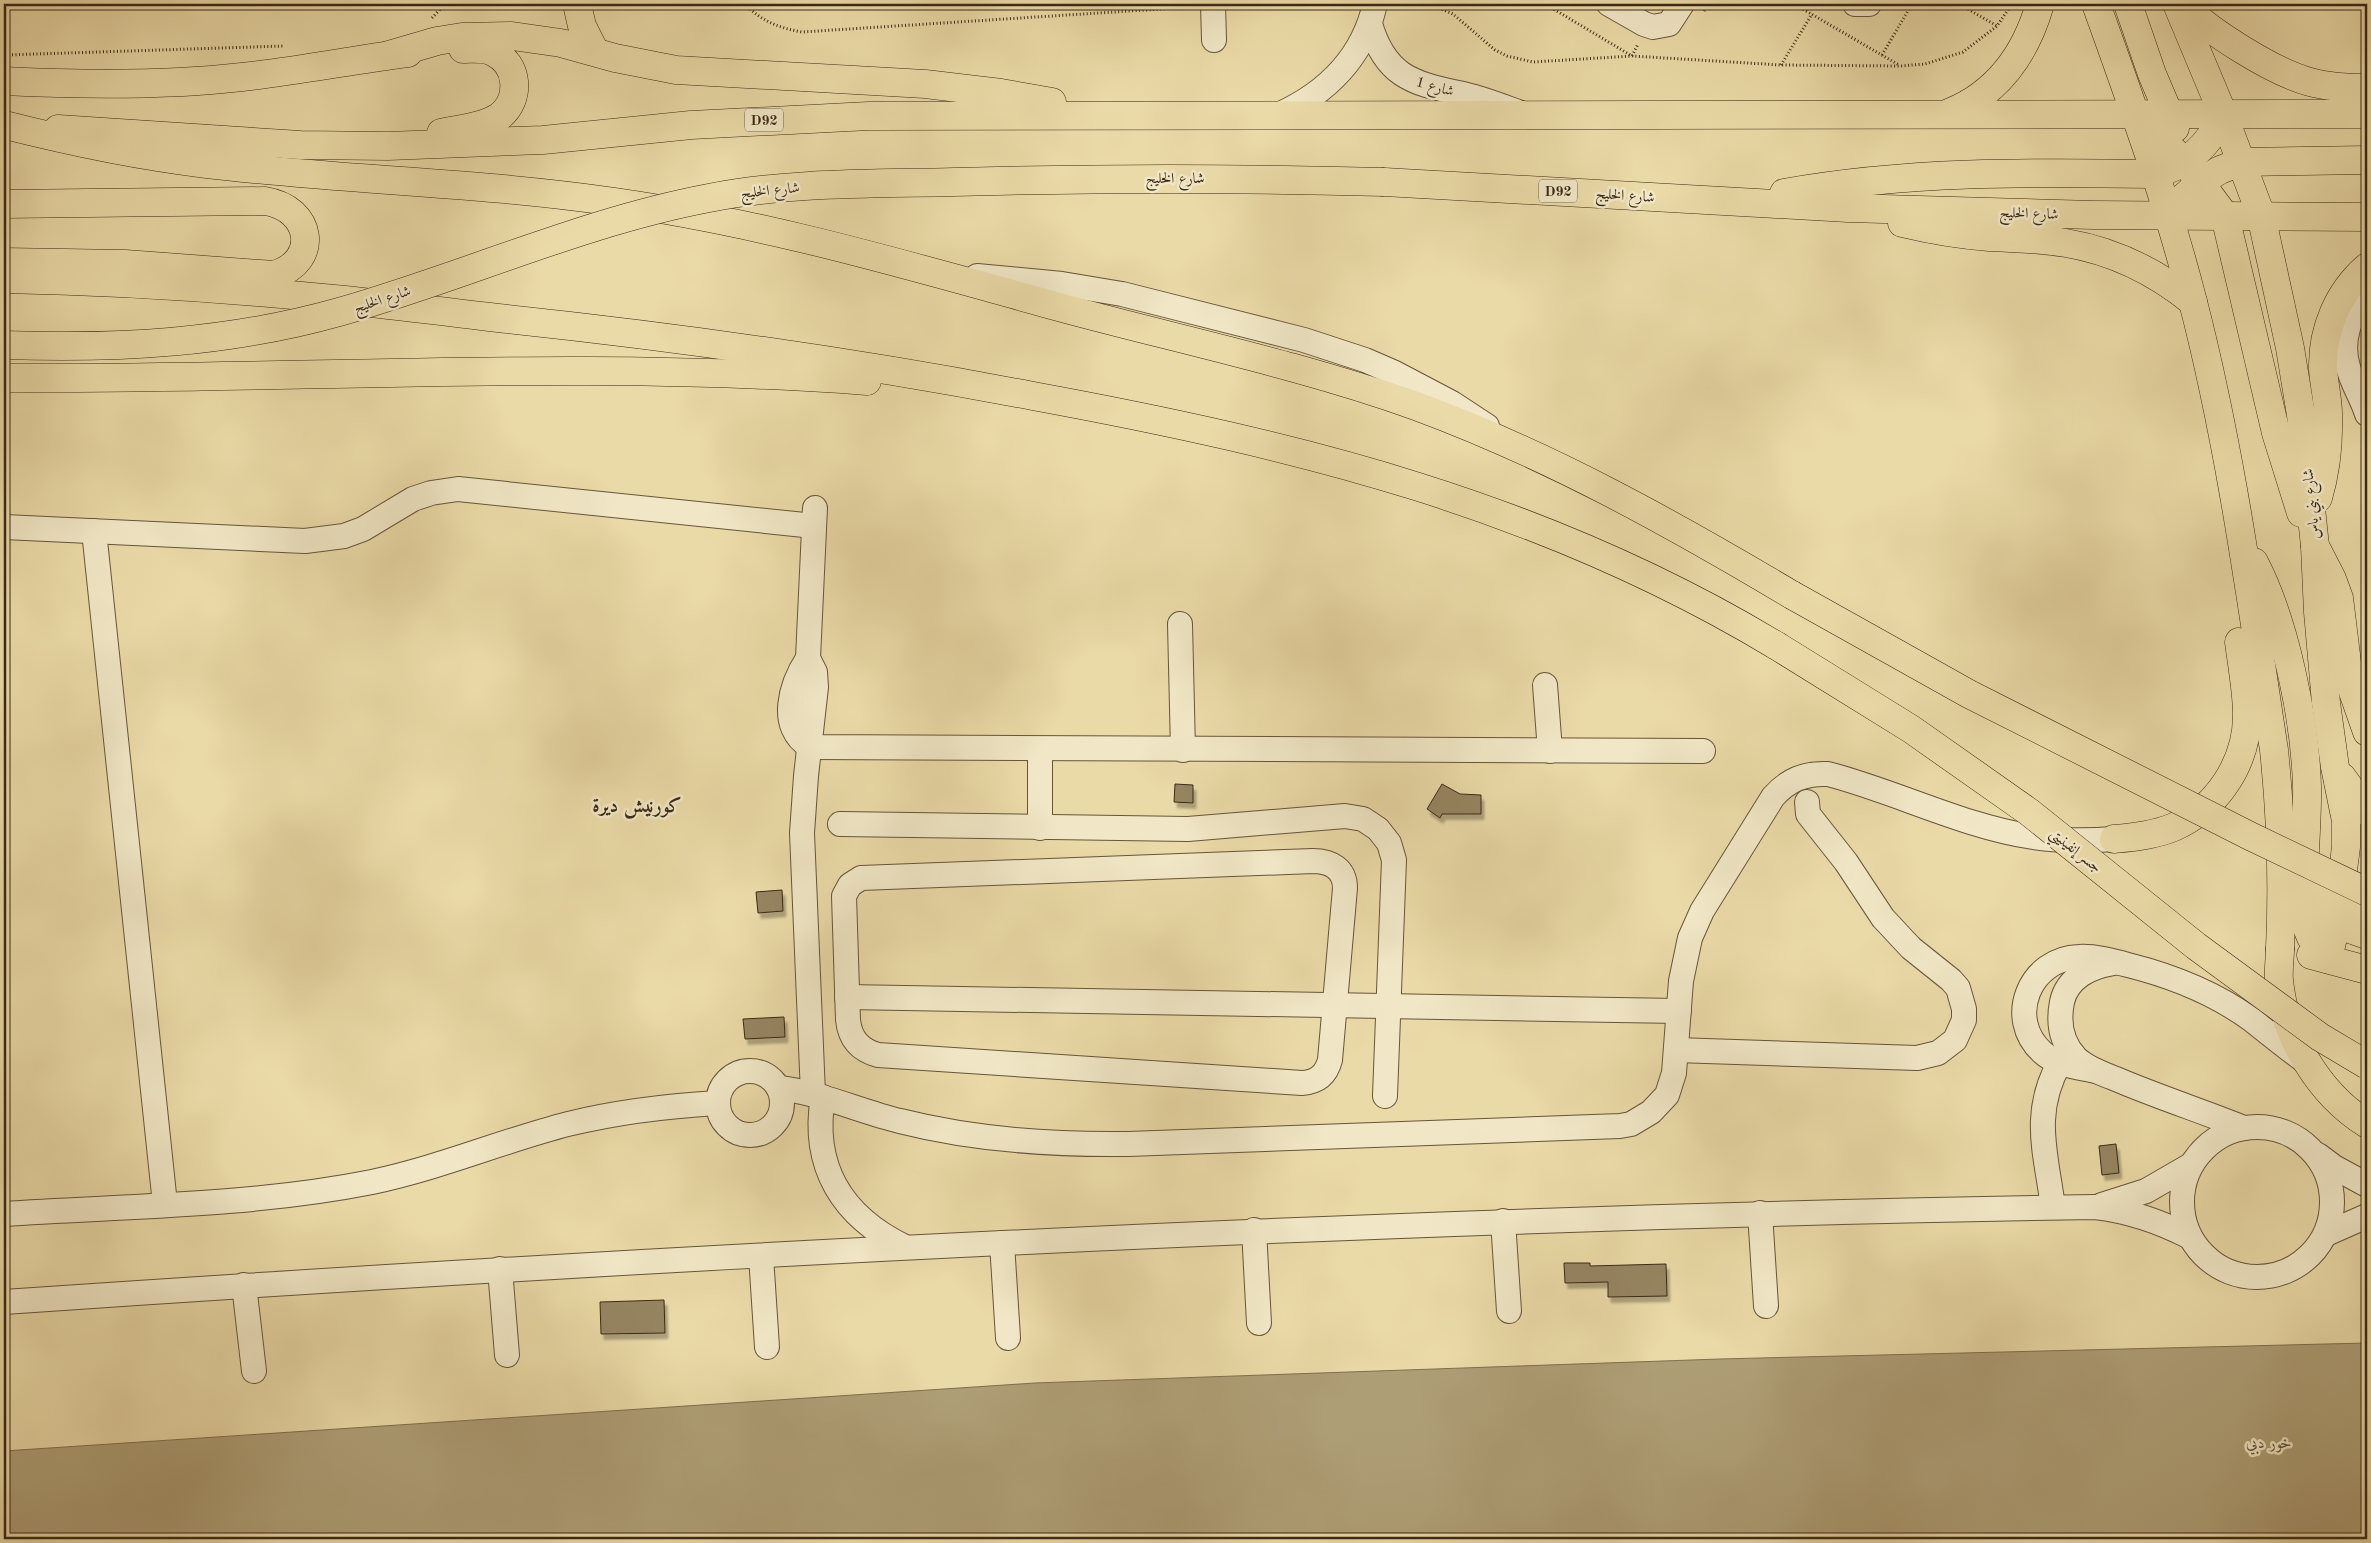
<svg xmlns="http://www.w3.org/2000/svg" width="2371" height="1543" font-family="'Old Standard TT',Amiri,serif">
<defs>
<filter id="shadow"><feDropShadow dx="3" dy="5.5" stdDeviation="1" flood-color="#0004"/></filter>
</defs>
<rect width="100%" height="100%" fill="#eadaa7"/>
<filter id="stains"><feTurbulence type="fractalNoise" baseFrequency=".004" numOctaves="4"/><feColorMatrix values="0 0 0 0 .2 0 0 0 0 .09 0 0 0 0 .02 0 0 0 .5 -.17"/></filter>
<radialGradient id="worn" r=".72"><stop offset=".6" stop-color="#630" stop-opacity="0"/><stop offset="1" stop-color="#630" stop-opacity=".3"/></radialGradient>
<path fill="#ae9e76" stroke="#806f50" d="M2367,1343V1539H4V1451L1035,1383L1720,1359Z"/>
<g fill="#968562" stroke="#3a2917" filter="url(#shadow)">
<path d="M1175,784L1193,785V803L1174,802Z"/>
<path d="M1442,784L1460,794L1481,795V814H1442L1440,818L1427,809Z"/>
<path d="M782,890L783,911L758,913L756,892Z"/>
<path d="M784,1017L785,1037L745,1039L743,1019Z"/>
<path d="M2116,1144L2119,1173L2102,1175L2099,1146Z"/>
<path d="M1564,1263H1590V1266L1666,1264L1667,1296L1608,1297V1282L1565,1283Z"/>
<path d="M664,1300L665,1333L601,1334L600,1302Z"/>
</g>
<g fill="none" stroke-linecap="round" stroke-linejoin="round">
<defs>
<g id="minor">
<path d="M1213,4L1214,40"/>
<path d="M1609,4L1644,24L1653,27L1669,24L1682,4"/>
<path d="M1855,4H1869"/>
<path d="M1370,24C1385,75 1411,83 1458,93C1479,97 1499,105 1518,112"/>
<path d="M1278,115C1327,93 1363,57 1375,4"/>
<path d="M977,276L1062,284L1122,294L1304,340L1365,360L1395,373L1452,403L1487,426"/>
<path d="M2367,294C2350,314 2340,340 2348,367C2352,383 2362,398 2367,414"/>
<path d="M4,527L305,541L344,536L363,529L413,499L431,493L458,489L814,526"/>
<path d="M94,531L165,1204"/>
<path d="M1180,624L1183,750"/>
<path d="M808,658C791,684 777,727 810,747L1703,751"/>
<path d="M1545,685L1550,751"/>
<path d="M840,824L1188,829L1345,816L1363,819L1378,829L1389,843L1394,860L1385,1096"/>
<path d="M1040,828V749"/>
<path d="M1313,861C1331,861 1345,869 1345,888L1330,1060C1326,1075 1317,1082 1302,1083L878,1055C860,1050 850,1039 848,1020L844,896L850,885L861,878Z"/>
<path d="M2113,963C2091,966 2067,978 2062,1002C2058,1022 2061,1042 2076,1058C2086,1068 2103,1074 2116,1079C2158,1097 2202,1111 2244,1128"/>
<path d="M847,997L1679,1011"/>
<path d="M1676,1050L1917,1058L1938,1053L1955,1040L1964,1020V1009L1958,988L1951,980L1911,948L1883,918L1846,862L1808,814L1807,802"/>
<circle cx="750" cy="1103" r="32"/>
<path d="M2096,1071C2078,1067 2056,1065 2042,1052C2005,1018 2030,958 2079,957C2094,956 2113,961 2128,965C2172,976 2215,993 2252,1020C2271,1035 2289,1050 2309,1064"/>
<path d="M779,1088C821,1093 859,1111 900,1121C975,1140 1051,1145 1128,1144L1620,1126L1631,1124L1651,1112L1667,1095L1674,1073L1681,981L1690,938L1702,911L1773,797C1788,780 1804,773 1828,774C1897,792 1962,826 2033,837C2060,841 2087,841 2114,839"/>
<path d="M813,1094L802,833L806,776L816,687L815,672L808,658L815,508"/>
<path d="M823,1097C811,1167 843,1217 905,1247"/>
<circle cx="2257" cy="1202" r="75"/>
<path d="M2318,1155L2334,1167L2367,1185"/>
<path d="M2102,1205L2146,1191L2191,1165"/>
<path d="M2053,1207C2046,1153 2031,1113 2060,1062"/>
<path d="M1760,1213L1766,1306"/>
<path d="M4,1214C127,1206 251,1206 372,1182C439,1168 502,1141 568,1124C617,1112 667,1106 717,1103"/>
<path d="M1503,1221L1509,1311"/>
<path d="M1254,1230L1259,1323"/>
<path d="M2326,1234L2367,1216"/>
<path d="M1002,1243L1008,1338"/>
<path d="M761,1256L767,1347"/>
<path d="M500,1269L507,1355"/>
<path d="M244,1285L254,1371"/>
<path d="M4,1302C700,1254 1397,1218 2095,1207C2130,1211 2159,1221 2190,1237"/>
</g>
<g id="major">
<path d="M577,4L582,26L595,52"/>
<path d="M2096,4C2131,102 2167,200 2193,302C2231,449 2251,600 2274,750C2281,817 2283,883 2280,949"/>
<path d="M2128,4L2152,74L2175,128"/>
<path d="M2177,4L2223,114L2261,215L2290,348L2301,415L2315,546L2318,612L2326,703L2335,767L2346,821V847L2336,924L2328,959"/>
<path d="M2182,4C2208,31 2273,72 2310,82C2328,87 2348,88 2367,88"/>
<path d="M389,55L437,41L462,37L512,36L561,43L615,58L676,70L925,84L1001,93L1052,102"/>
<path d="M4,81C84,85 163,86 242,77C298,71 352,60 408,53"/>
<path d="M1951,112C1999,92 2026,53 2040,4"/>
<path d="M2136,115L2185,162L2225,216L2276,433L2301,513"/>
<path d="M58,129L300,145L388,146L543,140L691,125L869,116L2367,114"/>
<path d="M441,133C459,129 484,127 500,116C521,99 519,64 493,52C484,47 473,49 463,49"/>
<path d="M1384,182L1848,208L2093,215L2367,217"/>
<path d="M1784,193C1906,171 2031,172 2155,174C2188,165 2210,145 2223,114"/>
<path d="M4,204L265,201C312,208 321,261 274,275L125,264L4,262"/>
<path d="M2170,216L2184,197L2202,181L2220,170L2241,162L2367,160"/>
<path d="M1902,223C1931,230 1960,235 1989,237C2015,238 2041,239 2066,243C2114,251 2156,272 2193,302"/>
<path d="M2318,498C2326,471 2329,442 2328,414C2328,399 2324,384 2323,369C2322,330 2338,292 2367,267"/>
<path d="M2254,562C2285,621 2305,720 2307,786C2308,830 2301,875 2305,919C2308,935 2315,948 2328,959"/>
<path d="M2342,777L2367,812"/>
<path d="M2114,839C2134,837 2155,835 2174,827C2217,808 2247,763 2247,715C2247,691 2242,666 2239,642"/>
<path d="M2323,896L2367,914"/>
<path d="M2318,923L2336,924L2367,935"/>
<path d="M2311,955L2367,970"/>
</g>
<g id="highway">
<path d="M5,125C72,142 139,156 207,164C341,180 475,182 608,201C761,222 907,265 1055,306C1176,339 1298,364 1416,406C1549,455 1671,523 1792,595"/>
<path d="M4,279C114,281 224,288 334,299C388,304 443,312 498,318C678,337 856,362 1033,396C1299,445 1543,505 1777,646"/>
<path d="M4,378C291,380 580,359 867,381"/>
<path d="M2315,546L2332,579L2339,598L2347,663L2353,692L2367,732"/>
<path d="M2280,949C2280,959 2278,970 2279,980C2284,1036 2319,1094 2367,1124"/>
</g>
</defs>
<use href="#minor" stroke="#66553b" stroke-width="26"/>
<use href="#major" stroke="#3a2917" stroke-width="29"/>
<use href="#highway" stroke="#3a2917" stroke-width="29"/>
<g stroke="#3a2917" stroke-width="3" stroke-dasharray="1 2.5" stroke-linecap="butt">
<path d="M745,4C761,21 779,28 802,32L1192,7"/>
<path d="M1429,4L1453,14L1495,50L1507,56L1533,62L1632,56L1781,65L1901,66L1925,64L1963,52L1997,26L2012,4"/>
<path d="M1545,4L1632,56L1638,44"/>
<path d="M1794,4L1899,65"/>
<path d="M1959,4L1997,26"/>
<path d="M1234,5L1268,4"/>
<path d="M1704,11L1708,4"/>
<path d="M432,18L445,4"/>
<path d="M5,55L283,46"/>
<path d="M1882,55L1912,4"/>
<path d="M1781,65L1812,14"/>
</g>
<use href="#minor" stroke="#f1e7c6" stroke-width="24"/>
<use href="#major" stroke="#eadaa7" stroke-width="28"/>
<use href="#highway" stroke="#eadaa7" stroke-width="28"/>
<defs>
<path id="major-bridge" d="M4,345C117,349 229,343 339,312C463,277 582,222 709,198C790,182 872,184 954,182C1098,178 1240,178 1384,182"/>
<g id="highway-bridge">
<path d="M1792,595L1969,694L2252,837L2367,892"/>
<path d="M1777,646L1911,729L2029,812L2196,946L2320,1037L2367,1065"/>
</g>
</defs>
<use href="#major-bridge" stroke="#3a2917" stroke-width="29" stroke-linecap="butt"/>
<use href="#highway-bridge" stroke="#3a2917" stroke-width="29" stroke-linecap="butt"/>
<use href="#major-bridge" stroke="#eadaa7" stroke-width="28"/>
<use href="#highway-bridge" stroke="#eadaa7" stroke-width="28"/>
</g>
<g text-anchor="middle" stroke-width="5" stroke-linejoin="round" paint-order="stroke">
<g fill="#f1e7c6" stroke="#71624c" stroke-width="1">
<rect x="745" y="108.5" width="38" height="23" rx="4"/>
<rect x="1539" y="179.5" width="38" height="23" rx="4"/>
</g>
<g font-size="14" font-weight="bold" fill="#3a2917">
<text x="764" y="125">D92</text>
<text x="1558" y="196">D92</text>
</g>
<g font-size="15" fill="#3a2917" stroke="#f1e7c6">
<text transform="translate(1435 86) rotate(16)" y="5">شارع 1</text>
<text x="1175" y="183">شارع الخليج</text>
<text transform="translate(770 190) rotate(-6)" y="5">شارع الخليج</text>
<text transform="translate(1625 195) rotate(4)" y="5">شارع الخليج</text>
<text transform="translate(2029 213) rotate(2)" y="5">شارع الخليج</text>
<text transform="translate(382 299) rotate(-18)" y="5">شارع الخليج</text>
<text transform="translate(2311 504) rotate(-96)" y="5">شارع بني ياس</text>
<text transform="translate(2076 850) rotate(39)" y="5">جسر إنفينيتي</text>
</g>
<g font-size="16" font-style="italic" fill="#5d4c34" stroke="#f1e7c6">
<text x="2269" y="1448">خور دبي</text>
</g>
<g font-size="20" font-weight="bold" fill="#3a2917" stroke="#f1e7c6">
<text x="637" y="812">كورنيش ديرة</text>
</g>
</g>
<rect width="2371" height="1543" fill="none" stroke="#eadaa7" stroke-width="20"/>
<rect x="5" y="5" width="2361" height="1533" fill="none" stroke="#3a2917" stroke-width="2.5"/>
<rect x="10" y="10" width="2351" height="1523" fill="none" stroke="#3a2917"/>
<rect width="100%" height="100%" filter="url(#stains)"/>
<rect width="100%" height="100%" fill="url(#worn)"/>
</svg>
